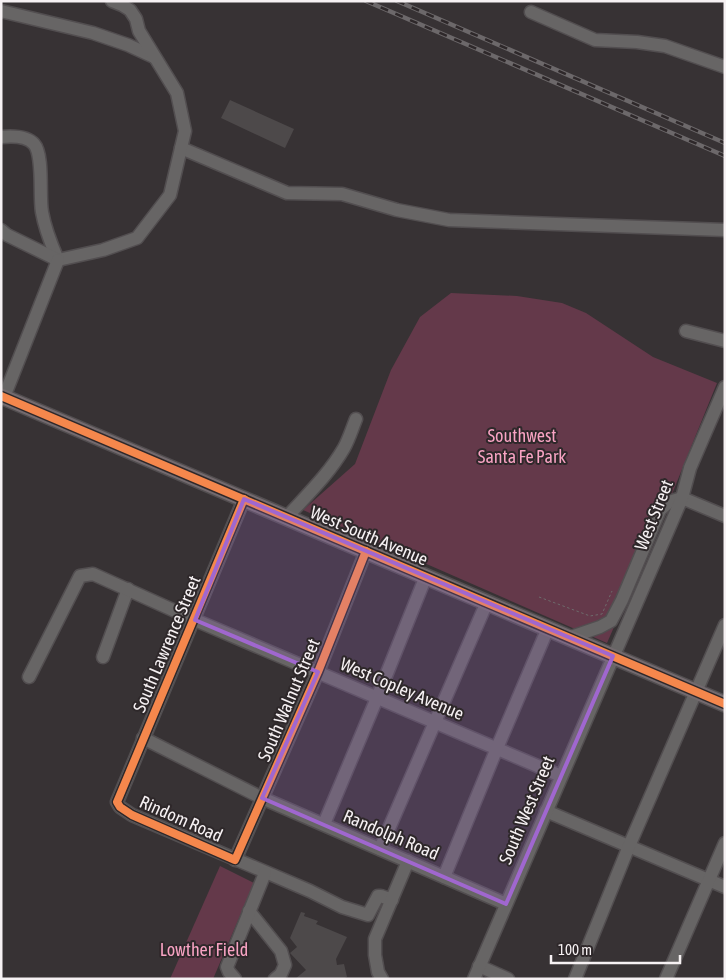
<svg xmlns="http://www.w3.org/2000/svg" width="726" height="980" font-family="'Asap Condensed',sans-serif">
<rect width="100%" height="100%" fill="#373234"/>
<g fill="#64394a">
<path d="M451,293L517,296L562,303L586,313L653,357L717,383L672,494L607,643L303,510L355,464L391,370L420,317Z"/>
<path d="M220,866L254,883L213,979H170Z"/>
</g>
<g fill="#4d494a">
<path d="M230,100L294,129L285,148L221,118Z"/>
<path d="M301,912L305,913L304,916L318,921L316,924L347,937L336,959L337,965L344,964L347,977L343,979H295L306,970L290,953L297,947L290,938Z"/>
</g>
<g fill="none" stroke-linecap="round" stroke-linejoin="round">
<defs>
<g id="minor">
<path d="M1,11L93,33L128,45L154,57"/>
<path d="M531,12L595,40L637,42L665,46L725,67"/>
<path d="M1,137C11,136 27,136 34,144C44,155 39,196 42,212C45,229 51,244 58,260"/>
<path d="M181,148L287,193L342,194L397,210L449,220L725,230"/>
<path d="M1,230L7,235L58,260"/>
<path d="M58,260L103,250L137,238L170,195L185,131L177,93L139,31L136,19L130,10L122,5L112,1"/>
<path d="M686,331L725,341"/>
<path d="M4,397L58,260"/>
<path d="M244,499L117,802L120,807L132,815L310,891L342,907L368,915L378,896H381L392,900"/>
<path d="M287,517C307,495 329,474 344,448C349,439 352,429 356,419"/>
<path d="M571,637L600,627L611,621L622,600L660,510L669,502L682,498L725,516"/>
<path d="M103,657L128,589"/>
<path d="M29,677L80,576L93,574L195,620L561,776"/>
<path d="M143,738L262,798L506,904"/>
<path d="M546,811L725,887"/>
<path d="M324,824L377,698L426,576"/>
<path d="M380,849L487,602"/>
<path d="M235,860L318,672L366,551"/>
<path d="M444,877L497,748L548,628"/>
<path d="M249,911L281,951L285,965L281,974L275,979"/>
<path d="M479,966L508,979"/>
<path d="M235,979L229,972L227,967L265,873"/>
<path d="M382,979L378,972L375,955V939L408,861"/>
<path d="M474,979L682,498L690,468L725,387"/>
<path d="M575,979L629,846L725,625"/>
<path d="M666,979L725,843"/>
</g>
<path id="major" d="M1,396L725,704"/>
</defs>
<use href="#minor" stroke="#524e50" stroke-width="15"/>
<use href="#major" stroke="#524e50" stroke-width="18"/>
<path stroke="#6e6b6c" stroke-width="1" stroke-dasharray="2.5 2.5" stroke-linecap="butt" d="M539,597L590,616L602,614L612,591"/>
<use href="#minor" stroke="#676565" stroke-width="12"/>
<use href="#major" stroke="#736a6e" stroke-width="15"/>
<defs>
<g id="rail">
<path d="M366,1L725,156"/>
<path d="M397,1L725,143"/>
</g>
</defs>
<use href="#rail" stroke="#6c686a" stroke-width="4.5"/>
<use href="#rail" stroke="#2e282a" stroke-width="2.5" stroke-dasharray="8" stroke-linecap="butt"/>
<defs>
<g id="cycleway">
<path d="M1,396L725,704"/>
<path d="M244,499L117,802L120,807L132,815L235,860L318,672L366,551"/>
</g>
</defs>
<use href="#cycleway" stroke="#2e282a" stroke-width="11"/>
<use href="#cycleway" stroke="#f5874c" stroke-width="8"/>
</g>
<path fill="#a067cf" fill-opacity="0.2" stroke="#a067cf" stroke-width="4" stroke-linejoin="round" d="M244,499L613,656L506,904L262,798L318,672L195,620Z"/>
<g text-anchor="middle" stroke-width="4" stroke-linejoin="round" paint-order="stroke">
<g font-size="18" fill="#f8a3c3" stroke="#2e282a">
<text x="522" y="442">Southwest<tspan x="522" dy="21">Santa Fe Park</tspan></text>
<text x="204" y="956">Lowther Field</text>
</g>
<g font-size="18" fill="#f6f1f3" stroke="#2e282a">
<text transform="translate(654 515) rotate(-68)" y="6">West Street</text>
<text transform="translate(369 536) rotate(23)" y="6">West South Avenue</text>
<text transform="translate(167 644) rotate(-67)" y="6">South Lawrence Street</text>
<text transform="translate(402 689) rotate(23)" y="6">West Copley Avenue</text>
<text transform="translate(289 700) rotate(-67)" y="6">South Walnut Street</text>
<text transform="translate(527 810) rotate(-67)" y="6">South West Street</text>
<text transform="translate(181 819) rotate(24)" y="6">Rindom Road</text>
<text transform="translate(391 835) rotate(23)" y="6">Randolph Road</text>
</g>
</g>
<rect width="726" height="980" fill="none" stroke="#f6f1f3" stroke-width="5"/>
<path d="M551 955v8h129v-8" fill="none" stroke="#f6f1f3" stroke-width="2.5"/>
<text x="558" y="955" font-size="15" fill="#f6f1f3" stroke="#2e282a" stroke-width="4" paint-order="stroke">100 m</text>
</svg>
